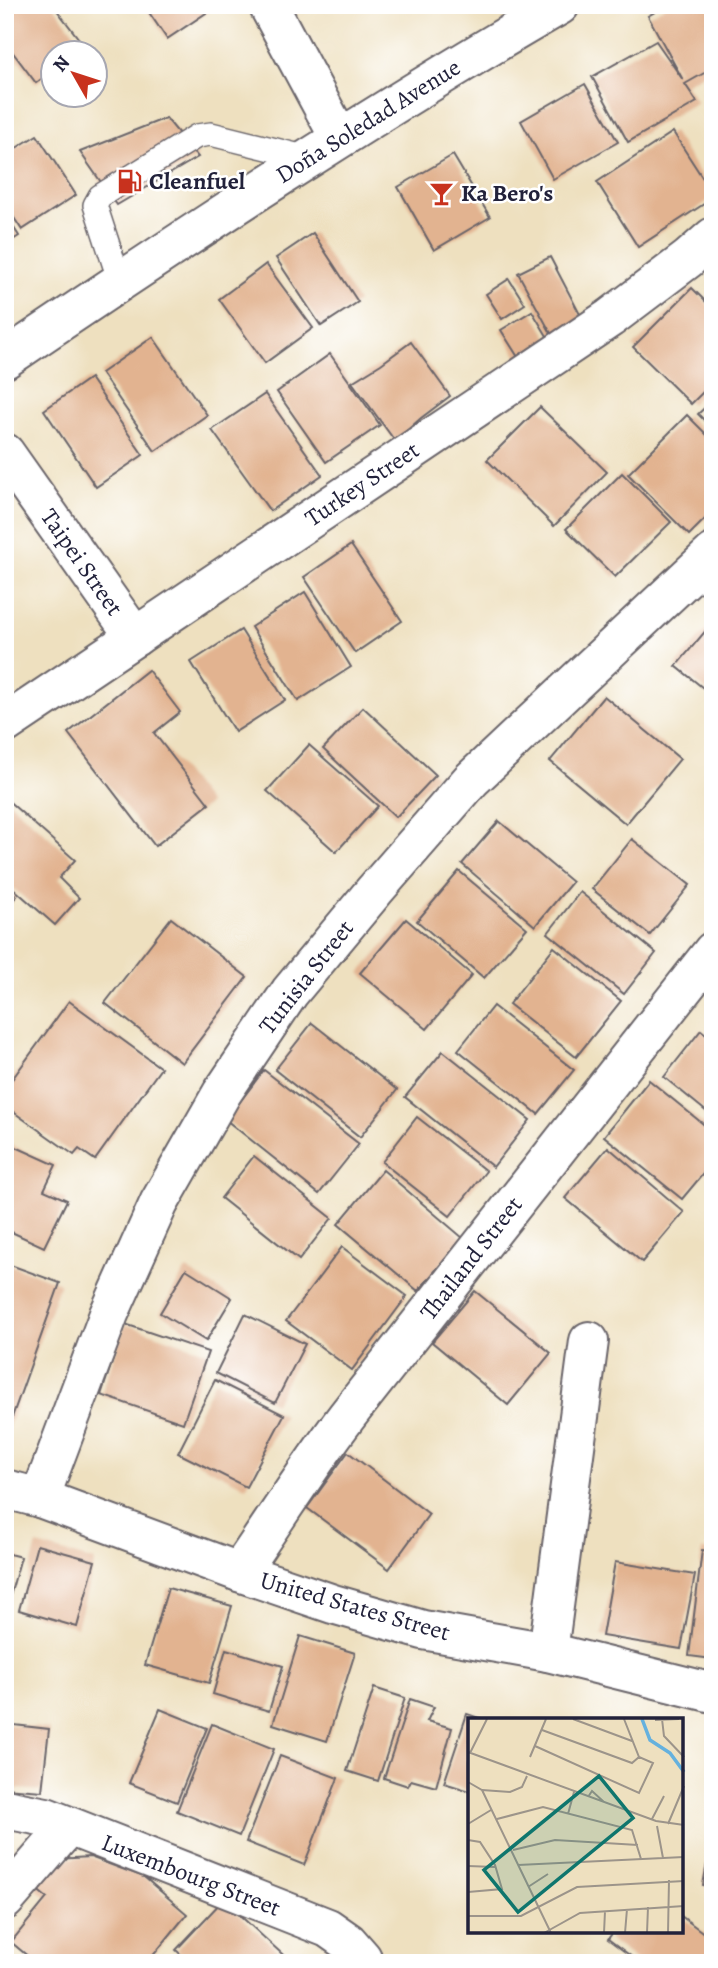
<svg xmlns="http://www.w3.org/2000/svg" width="718" height="1968" font-family="Alegreya,serif">
<rect width="100%" height="100%" fill="#fff"/>
<filter id="ink" filterUnits="userSpaceOnUse"><feTurbulence type="fractalNoise" baseFrequency=".0143" numOctaves="2"/><feDisplacementMap in="SourceGraphic" scale="14" xChannelSelector="R" yChannelSelector="G"/><feConvolveMatrix kernelMatrix="1 2 1 2 8 2 1 2 1" color-interpolation-filters="sRGB"/></filter>
<filter id="wash" filterUnits="userSpaceOnUse"><feTurbulence type="fractalNoise" baseFrequency=".00686" numOctaves="4" result="noise"/><feDisplacementMap in="SourceGraphic" scale="28" xChannelSelector="R" yChannelSelector="G"/><feGaussianBlur stdDeviation="1.57" result="paint"/><feColorMatrix in="noise" values="0 0 0 0 0 0 0 0 0 0 0 0 0 0 0 0 0 1.4 0 .05"/><feComposite in="paint" operator="in"/></filter>
<g filter="url(#wash)">
<rect width="100%" height="100%" fill="#eee0bf"/>
<g id="blocks">
<g fill="#e2b390">
<path d="M5,5H53L85,47L77,52H52V71L36,83L5,42Z"/>
<path d="M144,5H218L167,39Z"/>
<path d="M667,5H713V68L685,84L697,102L628,142L592,77L656,41L683,80L648,16Z"/>
<path d="M585,84L618,142L553,179L521,121Z"/>
<path d="M166,118L198,157L117,205L80,152Z"/>
<path d="M673,132L713,194V198L638,247L597,182Z"/>
<path d="M37,135L76,195L22,230L5,204V155Z"/>
<path d="M453,155L490,217L434,250L398,187Z"/>
<path d="M5,214L19,236L5,245Z"/>
<path d="M313,233L358,302L321,326L276,258Z"/>
<path d="M550,257L583,320L553,337L518,273Z"/>
<path d="M266,264L313,328L265,363L219,299Z"/>
<path d="M509,279L525,304L502,319L486,294Z"/>
<path d="M692,288L713,309V382L691,404L633,347Z"/>
<path d="M532,311L553,346L523,365L501,330Z"/>
<path d="M153,337L207,415L155,451L101,373Z"/>
<path d="M411,342L450,396L421,418L395,441L352,382L381,364Z"/>
<path d="M330,354L380,425L326,462L277,392Z"/>
<path d="M90,378L143,455L96,487L44,410Z"/>
<path d="M265,394L322,475L270,511L212,430Z"/>
<path d="M713,400V429L698,414Z"/>
<path d="M540,407L607,472L554,526L487,460Z"/>
<path d="M687,415L713,441V511L689,535L628,474Z"/>
<path d="M622,473L671,522L615,577L566,529Z"/>
<path d="M351,545L402,621L355,653L304,577Z"/>
<path d="M305,592L351,667L298,701L251,627Z"/>
<path d="M713,622V696L676,666Z"/>
<path d="M241,630L285,700L235,732L191,662Z"/>
<path d="M148,670L180,712L154,733L209,804L155,846L68,733Z"/>
<path d="M604,696L680,759L626,824L550,761Z"/>
<path d="M363,707L436,775L396,817L323,749Z"/>
<path d="M309,745L378,806L336,852L267,791Z"/>
<path d="M5,798L75,860L59,878L79,898L55,925L5,881Z"/>
<path d="M499,821L572,882L535,926L462,864Z"/>
<path d="M632,839L690,885L650,935L592,889Z"/>
<path d="M459,871L527,928L484,978L417,921Z"/>
<path d="M5,887L17,896L5,910Z"/>
<path d="M580,892L656,953L624,994L548,933Z"/>
<path d="M171,918L247,977L182,1063L105,1003Z"/>
<path d="M406,919L472,975L427,1029L360,973Z"/>
<path d="M554,947L621,1001L576,1057L509,1004Z"/>
<path d="M69,1001L161,1068L95,1160L79,1149L74,1155L5,1106V1089Z"/>
<path d="M493,1006L574,1070L538,1114L458,1050Z"/>
<path d="M312,1023L397,1090L360,1137L275,1070Z"/>
<path d="M701,1030L713,1040V1117L664,1077Z"/>
<path d="M443,1051L530,1120L493,1167L405,1097Z"/>
<path d="M264,1070L359,1144L319,1194L226,1120Z"/>
<path d="M649,1080L713,1132V1162L682,1199L604,1136Z"/>
<path d="M417,1117L486,1171L450,1216L382,1162Z"/>
<path d="M5,1142L56,1165L44,1190L67,1200L44,1247L5,1229Z"/>
<path d="M608,1147L684,1212L642,1262L565,1198Z"/>
<path d="M254,1156L332,1218L299,1260L221,1198Z"/>
<path d="M383,1170L463,1238L418,1291L338,1224Z"/>
<path d="M342,1247L407,1296L352,1370L286,1321Z"/>
<path d="M5,1263L60,1283L6,1434H5Z"/>
<path d="M186,1269L232,1298L206,1341L160,1313Z"/>
<path d="M475,1291L551,1353L508,1405L432,1342Z"/>
<path d="M245,1314L305,1344L275,1403L216,1373Z"/>
<path d="M125,1324L208,1352L183,1423L101,1395Z"/>
<path d="M215,1380L284,1415L246,1487L178,1453Z"/>
<path d="M348,1452L429,1514L389,1569L307,1508Z"/>
<path d="M37,1545L95,1561L77,1627L19,1610Z"/>
<path d="M702,1550L713,1551V1659L689,1656Z"/>
<path d="M5,1553L21,1557L6,1610H5Z"/>
<path d="M615,1562L695,1575L681,1649L602,1636Z"/>
<path d="M168,1588L232,1606L209,1683L145,1665Z"/>
<path d="M300,1636L355,1653L327,1741L273,1724Z"/>
<path d="M226,1649L283,1666L269,1711L213,1694Z"/>
<path d="M374,1688L405,1698L378,1781L347,1771Z"/>
<path d="M410,1699L434,1707L427,1721L452,1728L436,1787L411,1780L408,1786L384,1778Z"/>
<path d="M160,1709L207,1728L177,1802L129,1783Z"/>
<path d="M467,1714L482,1719L470,1720V1791L444,1783Z"/>
<path d="M5,1724L49,1729L42,1791L5,1788Z"/>
<path d="M212,1724L274,1749L239,1836L177,1811Z"/>
<path d="M280,1756L338,1778L304,1865L246,1842Z"/>
<path d="M711,1842H713V1887L703,1885Z"/>
<path d="M90,1857L144,1877L187,1914L147,1963H36L11,1942L47,1898L35,1888L57,1859Z"/>
<path d="M223,1900L292,1963H190L176,1950Z"/>
<path d="M681,1916L713,1940V1963H640L608,1939L614,1931H681Z"/>
</g>
</g>
</g>
<g filter="url(#ink)">
<use href="#blocks" fill-opacity="0" stroke="#696469" stroke-width="2"/>
<g fill="none" stroke-linecap="round" stroke-linejoin="round">
<defs>
<path id="service" d="M120,282L95,205L100,196L197,136L211,134L308,158"/>
<g id="minor">
<path d="M268,5L339,137"/>
<path d="M5,453L135,637"/>
<path d="M5,724L610,318L688,259L713,237"/>
<path d="M5,1489L40,1498L239,1572L333,1604L423,1630L548,1652L713,1693"/>
<path d="M40,1498L109,1314L159,1203L222,1093L290,992L375,890L471,780L713,553"/>
<path d="M239,1572C275,1520 309,1466 347,1416L713,951"/>
<path d="M548,1652L589,1341"/>
<path d="M5,1809L46,1817L328,1928L348,1942L362,1958V1963"/>
<path d="M5,1900L68,1827"/>
</g>
<path id="secondary" d="M5,359C187,236 370,115 560,5"/>
</defs>
<use href="#service" stroke="#696469" stroke-width="26"/>
<use href="#minor" stroke="#696469" stroke-width="42"/>
<use href="#secondary" stroke="#696469" stroke-width="42"/>
<use href="#service" stroke="#fff" stroke-width="23"/>
<use href="#minor" stroke="#fff" stroke-width="38"/>
<use href="#secondary" stroke="#fff" stroke-width="38"/>
</g>
</g>
<defs>
<symbol id="fuel-bare" viewBox="-9 -9 18 18"><path d="M-5.5-6h7V0h2V4h1.3V-2.5L3-4.5l.8-.8L6-3V5H2.5V1h-1V6h-7ZM-4.2-4.7v3.2H.2V-4.7Z" fill="#c8321e" stroke="#fff" stroke-width="2.5" paint-order="stroke"/></symbol>
<symbol id="bar-bare" viewBox="-9 -9 18 18"><path d="M-6-5H6L.8 .8V4.5H3.5V6h-7V4.5H-.8V.8Z" fill="#c8321e" stroke="#fff" stroke-width="2.5" paint-order="stroke"/></symbol>
</defs>
<g fill-rule="evenodd">
<use href="#fuel-bare" x="112" y="164" width="35" height="35"/>
<use href="#bar-bare" x="424" y="176" width="35" height="35"/>
</g>
<g text-anchor="middle" stroke-width="5" stroke-linejoin="round" paint-order="stroke">
<g font-size="24" fill="#22223b" stroke="#fff">
<text transform="translate(368 121) rotate(-32)" y="8">Doña Soledad Avenue</text>
<text transform="translate(362 484) rotate(-34)" y="8">Turkey Street</text>
<text transform="translate(82 562) rotate(55)" y="8">Taipei Street</text>
<text transform="translate(306 977) rotate(-52)" y="8">Tunisia Street</text>
<text transform="translate(471 1258) rotate(-52)" y="8">Thailand Street</text>
<text transform="translate(355 1606) rotate(16)" y="8">United States Street</text>
<text transform="translate(191 1875) rotate(21)" y="8">Luxembourg Street</text>
</g>
<g font-size="24" font-weight="bold" fill="#22223b" stroke="#fff" text-anchor="start">
<text x="149" y="189">Cleanfuel</text>
<text x="461" y="201">Ka Bero's</text>
</g>
</g>
<g transform="translate(468 1718)">
<rect width="215" height="215" fill="#eee0bf"/>
<path fill="none" stroke="#65b1de" stroke-width="3.5" d="M174,1L182,22L202,35L216,54"/>
<path fill="none" stroke="#9c948a" stroke-width="2" d="M105,1L164,23M194,1L196,18L216,39M187,2L211,1M74,12L164,45L171,39M67,28L171,75L185,45L171,39L156,1M0,34L188,103L216,107M2,35L19,1M62,39L78,1M0,64L14,72L42,74L54,69L59,58M14,72L83,215M120,79L124,73L136,84M100,96L106,74M29,101L75,89L164,112L173,141M184,101L196,78M0,106L23,92M200,106L216,68M189,108L195,140M0,122L12,124L27,147L34,171L0,174M45,132L87,122L170,127M50,147L216,139M0,148L27,149M60,169L80,156M0,198H53L109,169L216,163M76,215L112,195L216,188M136,215L137,193M157,215L159,191M179,215L180,189M200,215L201,162"/>
<path fill="#0f766e" fill-opacity="0.15" stroke="#0f766e" stroke-width="3.5" d="M131,58L165,100L50,194L16,152Z"/>
<rect width="215" height="215" fill="none" stroke="#22223b" stroke-width="3.5"/>
</g>
<rect width="718" height="1968" fill="none" stroke="#fff" stroke-width="28"/>
<g transform="translate(74 74) rotate(309)"><circle r="33" fill="#ffffff" stroke="#a7a7b1" stroke-width="2"/>
<path d="M0-5L12 26L0 18L-12 26Z" fill="#c8321e"/>
<text y="-10" font-size="19" font-weight="bold" text-anchor="middle" fill="#22223b">N</text>
</g>
</svg>
